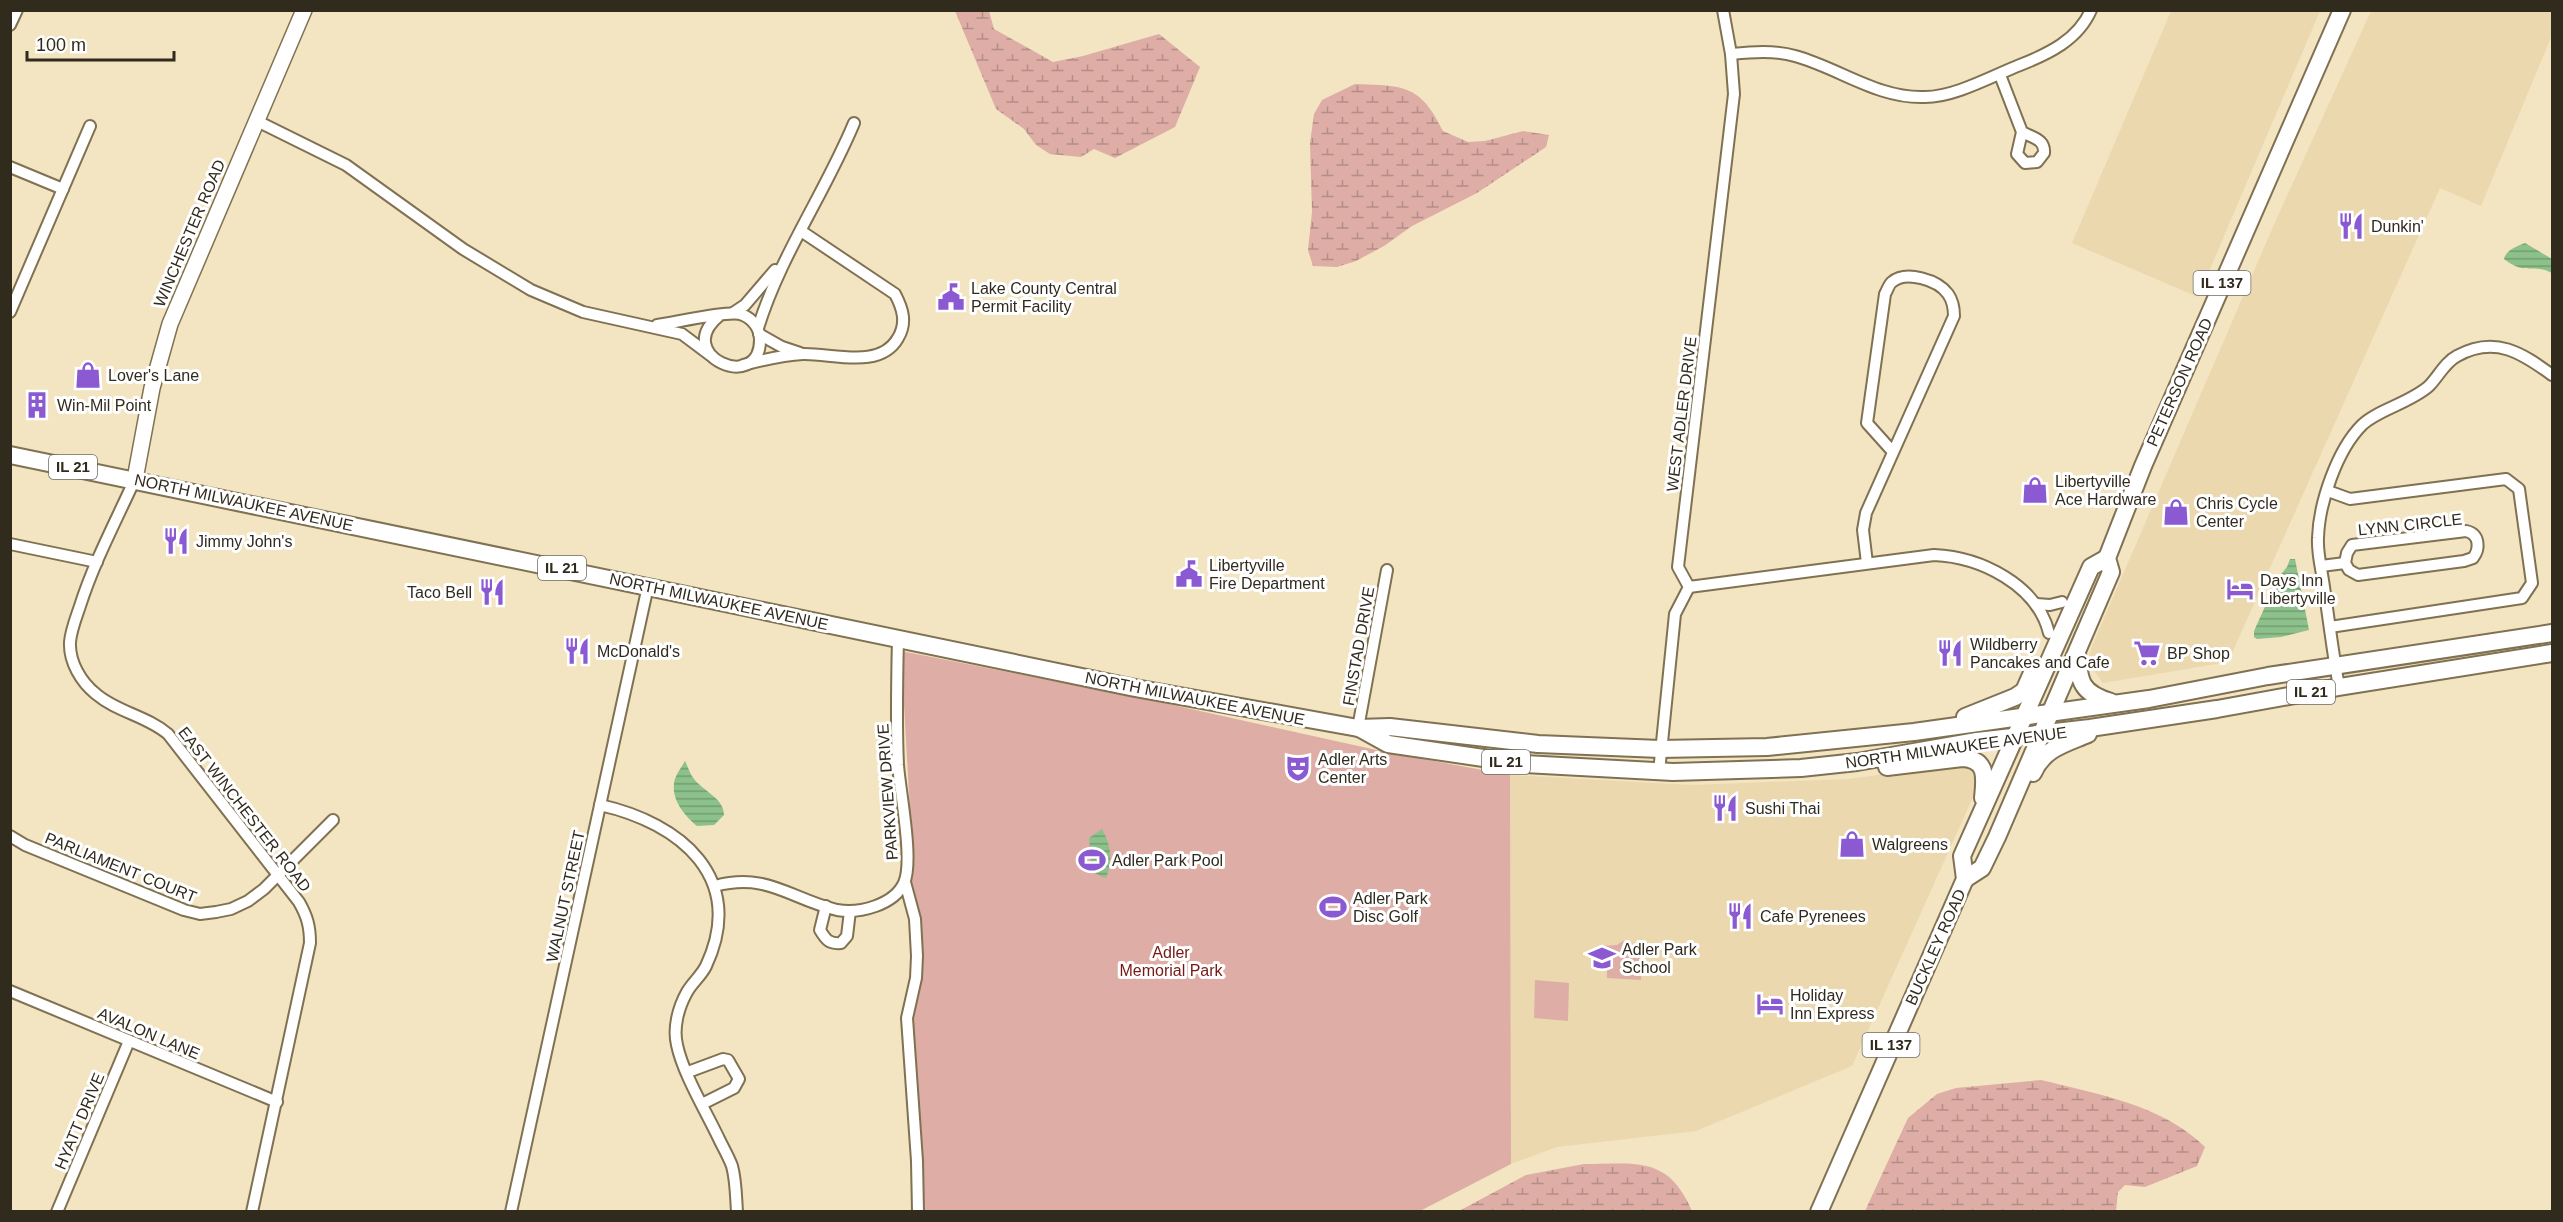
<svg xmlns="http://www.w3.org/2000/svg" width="2563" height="1222" font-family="Helvetica,sans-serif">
<defs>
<pattern id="wetland-marsh" width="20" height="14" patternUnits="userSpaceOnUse" patternTransform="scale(1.5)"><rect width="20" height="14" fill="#ddada6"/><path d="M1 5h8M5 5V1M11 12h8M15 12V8" fill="none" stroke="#b48d87"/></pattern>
<pattern id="water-rules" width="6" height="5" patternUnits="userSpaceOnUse" patternTransform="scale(1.5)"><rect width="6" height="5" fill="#8cc18b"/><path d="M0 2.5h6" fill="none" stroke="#739d71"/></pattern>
</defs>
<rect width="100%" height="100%" fill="#f3e4c2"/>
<g fill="#ebd8af">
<path d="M2171,11H2320L2198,297L2072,243Z"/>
<path d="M2371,11H2552V35L2481,206L2440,188L2228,662L2103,683L2088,663L2092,646L2276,220Z"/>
<path d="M1960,764L1972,770L1978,786L1852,1066L1696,1131L1557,1147L1511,1164L1510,775L1692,785L1848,779Z"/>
</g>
<g fill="url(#wetland-marsh)">
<path d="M955,11H989L994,29L1053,62L1083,56L1159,34L1200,67L1175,127L1115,158L1094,149L1081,157L1050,154L1036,145L1024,129L996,109Z"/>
<path d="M1355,84C1404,86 1420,84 1443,131L1468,142L1485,141L1523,131L1549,135L1546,147L1477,193L1412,226L1384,246L1356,261L1337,267L1313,266L1308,250L1312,212L1310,143L1314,114L1322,100Z"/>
<path d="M2041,1080C2097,1094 2163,1105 2205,1147L2197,1166L2145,1187L2125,1185L2118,1192L2116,1211H1865L1908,1118L1937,1094L1956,1088Z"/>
<path d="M1584,1164C1636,1164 1668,1155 1692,1211H1459L1526,1175Z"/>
</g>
<g fill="#ddada6">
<path d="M901,651L1146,699L1390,753L1510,775L1511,1164L1420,1211H921L909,1019L919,982L912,894V847Z"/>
<path d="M1629,940L1642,953L1641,980L1607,978V968L1597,966L1600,946L1617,945L1623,941Z"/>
<path d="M1535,980L1569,983L1568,1021L1534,1018Z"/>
</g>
<g fill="url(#water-rules)">
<path d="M2525,243L2552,259V273C2533,263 2525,276 2504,259C2506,250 2517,246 2525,243Z"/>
<path d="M2290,559H2295L2309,630L2281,637L2257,639L2254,637V631L2278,578L2287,567Z"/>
<path d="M685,761C688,767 690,774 694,779C703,791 724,798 724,815L714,825L697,826C685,816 672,801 674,784C674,777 681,768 685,761Z"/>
<path d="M1102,829C1111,845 1113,860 1106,878L1092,872L1089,838Z"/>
</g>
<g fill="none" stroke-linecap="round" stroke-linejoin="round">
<defs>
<g id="street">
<path d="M10,25L17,10"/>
<path d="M1731,54C1752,52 1774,50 1795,56C1839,68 1878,99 1925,97C1955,97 1992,76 2020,65C2048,54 2078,40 2091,10"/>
<path d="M2000,75L2022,132L2017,154L2025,163L2037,162L2044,153C2045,139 2033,138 2022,132"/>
<path d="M257,121L346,165L463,249L531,290L583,312L682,334L710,355"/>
<path d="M10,167L63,189"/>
<path d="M10,312L90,126"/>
<path d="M733,313L745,305L775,270"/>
<path d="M657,325C674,323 732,309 743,315C753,319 760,329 760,340C760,394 670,355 720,315"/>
<path d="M758,328C780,256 825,193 854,123"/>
<path d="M759,334L782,347L800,353"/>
<path d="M743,365C762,360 782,355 803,354C832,353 880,370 898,338C907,323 903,309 895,294L801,231"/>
<path d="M135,479C116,521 94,562 80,606C76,618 71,630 70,642C69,662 81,682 96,694C117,712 147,716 168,734L299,902C307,916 310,926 310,943L252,1212"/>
<path d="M2328,491L2350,499L2506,479L2519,489L2532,583L2522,598L2330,627"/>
<path d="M2466,531C2480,534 2480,549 2473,558L2464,561L2358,575L2349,570L2345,563L2347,553L2352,545Z"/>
<path d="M10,544L97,562"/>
<path d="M1867,563L1863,530L1866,513L1954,316C1954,307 1953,301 1948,294C1938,280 1906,270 1892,282C1889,284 1887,291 1885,294L1867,423L1893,452"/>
<path d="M2321,566L2345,563"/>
<path d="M1689,587L1934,555C1981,557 2037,585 2049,633"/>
<path d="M2036,604L2050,605L2062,602"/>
<path d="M2339,687C2333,654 2329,621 2324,587C2322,571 2317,554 2318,538C2319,503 2337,450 2362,425C2377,410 2410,403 2429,386C2439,376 2444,363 2457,356C2495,335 2522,353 2552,375"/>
<path d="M1358,728L1387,570"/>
<path d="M1659,772L1675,614L1689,587L1678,567L1734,94L1731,54L1723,10"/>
<path d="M600,805C681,823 747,878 706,966C701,976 692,983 687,992C678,1008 673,1028 677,1045C683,1074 707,1113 720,1141C724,1149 729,1158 732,1166C736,1180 736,1197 737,1212"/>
<path d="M10,836L25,845L184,910L200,914L216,912L231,909L248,901L264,889L333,820"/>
<path d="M905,882L915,919L917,956L916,978L907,1018L917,1161L918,1212"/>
<path d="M715,886C768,872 790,899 837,910C859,914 894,905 904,883C914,861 900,792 898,765C896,723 897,680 898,638"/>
<path d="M826,906L820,930C826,940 829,944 841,943L847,936L850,911"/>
<path d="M10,991L277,1102"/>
<path d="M688,1072L723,1059L728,1060L739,1079L734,1088L702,1104"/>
<path d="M57,1212L129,1041"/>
<path d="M511,1212L648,586"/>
</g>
<path id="secondary" d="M135,479L152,388L170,324L304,10"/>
<g id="primary">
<path d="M10,455L1135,688L1358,728L1390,727L1538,744L1660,749L1767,747L1914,732L2149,699L2268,676L2552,633"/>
<path d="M2077,653C2079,682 2081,693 2111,702"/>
<path d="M1965,717L2015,697L2024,691L2032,673"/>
<path d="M1359,728L1388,744L1524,764L1673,772L1801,768L1857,762L1977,741L2090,728L2217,709L2339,687L2552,653"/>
<path d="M1887,767L1962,758C1988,759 1985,778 1983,798"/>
<path d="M2033,773C2044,748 2065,744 2088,734"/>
<path d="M1965,879L1982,868L1997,837L2111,572L2107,558L2143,466L2342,10"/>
<path d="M1819,1212L1965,879L1962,856L2091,567L2107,558"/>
</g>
</defs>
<use href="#street" stroke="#7f7152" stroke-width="14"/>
<use href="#secondary" stroke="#7f7152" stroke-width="18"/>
<use href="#primary" stroke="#7f7152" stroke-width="20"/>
<use href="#street" stroke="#fff" stroke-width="10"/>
<use href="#secondary" stroke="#fff" stroke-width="15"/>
<use href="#primary" stroke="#fff" stroke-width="16"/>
</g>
<defs>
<symbol id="restaurant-bare" viewBox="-9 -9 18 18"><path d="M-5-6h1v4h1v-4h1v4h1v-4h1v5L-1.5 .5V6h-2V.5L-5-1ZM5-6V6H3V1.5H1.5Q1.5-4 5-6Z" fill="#8b59d2" stroke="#fff" stroke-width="2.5" paint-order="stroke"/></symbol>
<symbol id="civic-bare" viewBox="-9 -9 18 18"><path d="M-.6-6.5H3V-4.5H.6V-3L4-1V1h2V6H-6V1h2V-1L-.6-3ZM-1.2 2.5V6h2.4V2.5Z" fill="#8b59d2" stroke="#fff" stroke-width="2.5" paint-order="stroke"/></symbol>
<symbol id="shop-bare" viewBox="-9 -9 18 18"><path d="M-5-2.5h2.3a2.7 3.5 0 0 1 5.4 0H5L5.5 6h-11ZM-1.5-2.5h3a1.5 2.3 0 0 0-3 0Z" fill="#8b59d2" stroke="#fff" stroke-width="2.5" paint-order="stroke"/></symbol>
<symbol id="building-bare" viewBox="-9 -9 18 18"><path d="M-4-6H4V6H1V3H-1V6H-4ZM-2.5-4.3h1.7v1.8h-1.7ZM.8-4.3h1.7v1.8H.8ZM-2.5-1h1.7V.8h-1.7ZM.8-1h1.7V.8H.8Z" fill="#8b59d2" stroke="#fff" stroke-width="2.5" paint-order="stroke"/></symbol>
<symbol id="hotel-bare" viewBox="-9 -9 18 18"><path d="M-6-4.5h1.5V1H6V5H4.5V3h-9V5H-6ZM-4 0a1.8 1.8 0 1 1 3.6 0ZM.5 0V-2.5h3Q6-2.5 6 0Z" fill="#8b59d2" stroke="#fff" stroke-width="2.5" paint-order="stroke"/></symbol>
<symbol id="supermarket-bare" viewBox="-9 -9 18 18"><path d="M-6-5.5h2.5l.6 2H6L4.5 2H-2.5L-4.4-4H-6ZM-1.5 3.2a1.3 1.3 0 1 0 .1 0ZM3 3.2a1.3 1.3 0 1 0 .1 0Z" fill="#8b59d2" stroke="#fff" stroke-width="2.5" paint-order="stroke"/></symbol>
<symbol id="theatre-bare" viewBox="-9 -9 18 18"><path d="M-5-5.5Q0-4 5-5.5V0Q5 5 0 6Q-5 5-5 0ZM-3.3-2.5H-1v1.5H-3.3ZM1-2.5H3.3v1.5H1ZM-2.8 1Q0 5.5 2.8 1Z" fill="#8b59d2" stroke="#fff" stroke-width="2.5" paint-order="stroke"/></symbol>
<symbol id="stadium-bare" viewBox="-9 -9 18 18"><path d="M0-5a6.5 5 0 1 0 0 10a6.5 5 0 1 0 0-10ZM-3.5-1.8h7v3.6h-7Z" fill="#8b59d2" stroke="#fff" stroke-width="2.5" paint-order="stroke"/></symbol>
<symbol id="school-bare" viewBox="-9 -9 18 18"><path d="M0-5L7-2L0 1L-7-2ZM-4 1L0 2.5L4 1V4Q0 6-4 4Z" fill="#8b59d2" stroke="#fff" stroke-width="2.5" paint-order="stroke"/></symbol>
</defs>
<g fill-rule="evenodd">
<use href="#restaurant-bare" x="2332" y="207" width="38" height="38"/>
<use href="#civic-bare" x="932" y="278" width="38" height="38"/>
<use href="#shop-bare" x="69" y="356" width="38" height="38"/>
<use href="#building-bare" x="18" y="386" width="38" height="38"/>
<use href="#shop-bare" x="2016" y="471" width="38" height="38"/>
<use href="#shop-bare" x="2157" y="493" width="38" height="38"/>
<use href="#restaurant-bare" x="157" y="522" width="38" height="38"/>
<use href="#civic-bare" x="1170" y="555" width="38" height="38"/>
<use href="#hotel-bare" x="2221" y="570" width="38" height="38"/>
<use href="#restaurant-bare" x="473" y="573" width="38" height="38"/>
<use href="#restaurant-bare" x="558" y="632" width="38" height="38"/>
<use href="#restaurant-bare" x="1931" y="634" width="38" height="38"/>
<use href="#supermarket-bare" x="2128" y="634" width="38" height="38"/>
<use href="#theatre-bare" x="1279" y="749" width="38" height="38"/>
<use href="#restaurant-bare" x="1706" y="789" width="38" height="38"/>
<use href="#shop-bare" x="1833" y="825" width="38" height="38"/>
<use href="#stadium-bare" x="1073" y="841" width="38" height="38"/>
<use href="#stadium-bare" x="1314" y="888" width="38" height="38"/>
<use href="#restaurant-bare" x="1721" y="897" width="38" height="38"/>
<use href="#school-bare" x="1583" y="939" width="38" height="38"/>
<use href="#hotel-bare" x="1751" y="985" width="38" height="38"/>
</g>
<g text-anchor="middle" stroke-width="6" stroke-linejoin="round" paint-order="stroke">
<g fill="#fff" stroke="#6f6b62" stroke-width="1.5">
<rect x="2193.5" y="271" width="57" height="24" rx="4.5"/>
<rect x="49" y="455" width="48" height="24" rx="4.5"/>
<rect x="538" y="556" width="48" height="24" rx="4.5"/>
<rect x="2287" y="680" width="48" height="24" rx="4.5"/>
<rect x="1482" y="750" width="48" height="24" rx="4.5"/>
<rect x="1862.5" y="1033" width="57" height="24" rx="4.5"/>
</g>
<g font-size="15" font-weight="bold" fill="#312b1e">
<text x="2222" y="288">IL 137</text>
<text x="73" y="472">IL 21</text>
<text x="562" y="573">IL 21</text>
<text x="2311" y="697">IL 21</text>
<text x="1506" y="767">IL 21</text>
<text x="1891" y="1050">IL 137</text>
</g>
<g font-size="16" fill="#312b1e" stroke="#fff" text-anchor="start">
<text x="2371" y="232">Dunkin'</text>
<text x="971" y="294">Lake County Central<tspan x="971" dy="18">Permit Facility</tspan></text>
<text x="108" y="381">Lover's Lane</text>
<text x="57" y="411">Win-Mil Point</text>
<text x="2055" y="487">Libertyville<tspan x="2055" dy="18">Ace Hardware</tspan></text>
<text x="2196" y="509">Chris Cycle<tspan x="2196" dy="18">Center</tspan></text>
<text x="196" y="547">Jimmy John's</text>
<text x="1209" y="571">Libertyville<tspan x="1209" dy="18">Fire Department</tspan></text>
<text x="2260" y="586">Days Inn<tspan x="2260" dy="18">Libertyville</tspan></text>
<text x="472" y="598" text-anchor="end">Taco Bell</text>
<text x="1970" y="650">Wildberry<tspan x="1970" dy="18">Pancakes and Cafe</tspan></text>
<text x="597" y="657">McDonald's</text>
<text x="2167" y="659">BP Shop</text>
<text x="1318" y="765">Adler Arts<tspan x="1318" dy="18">Center</tspan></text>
<text x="1745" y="814">Sushi Thai</text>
<text x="1872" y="850">Walgreens</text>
<text x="1112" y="866">Adler Park Pool</text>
<text x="1353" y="904">Adler Park<tspan x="1353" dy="18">Disc Golf</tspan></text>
<text x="1760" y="922">Cafe Pyrenees</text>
<text x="1622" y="955">Adler Park<tspan x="1622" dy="18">School</tspan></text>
<text x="1790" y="1001">Holiday<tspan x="1790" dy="18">Inn Express</tspan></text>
</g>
<g font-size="16" fill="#312b1e" stroke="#fff">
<text transform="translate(189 233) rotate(-67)" y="6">WINCHESTER ROAD</text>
<text transform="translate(2179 382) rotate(-66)" y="6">PETERSON ROAD</text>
<text transform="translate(1681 414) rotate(-83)" y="6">WEST ADLER DRIVE</text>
<text transform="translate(244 502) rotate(12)" y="6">NORTH MILWAUKEE AVENUE</text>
<text transform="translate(2410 524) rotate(-6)" y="6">LYNN CIRCLE</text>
<text transform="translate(719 601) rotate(12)" y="6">NORTH MILWAUKEE AVENUE</text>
<text transform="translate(1358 646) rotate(-80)" y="6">FINSTAD DRIVE</text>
<text transform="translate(1195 698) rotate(11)" y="6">NORTH MILWAUKEE AVENUE</text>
<text transform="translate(1956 747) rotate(-8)" y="6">NORTH MILWAUKEE AVENUE</text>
<text transform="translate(887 792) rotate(-94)" y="6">PARKVIEW DRIVE</text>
<text transform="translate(245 809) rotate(52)" y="6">EAST WINCHESTER ROAD</text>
<text transform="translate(121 867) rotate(22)" y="6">PARLIAMENT COURT</text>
<text transform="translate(565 896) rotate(-78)" y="6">WALNUT STREET</text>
<text transform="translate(1935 947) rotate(-66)" y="6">BUCKLEY ROAD</text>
<text transform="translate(149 1033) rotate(23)" y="6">AVALON LANE</text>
<text transform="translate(79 1121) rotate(-67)" y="6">HYATT DRIVE</text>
</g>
<g font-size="16" fill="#731a16" stroke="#fff">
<text x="1171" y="958">Adler<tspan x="1171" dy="18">Memorial Park</tspan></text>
</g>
</g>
<rect width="2563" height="1222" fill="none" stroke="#312b1e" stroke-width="24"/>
<path d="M27 51v9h147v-9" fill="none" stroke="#312b1e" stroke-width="3"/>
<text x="36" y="51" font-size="18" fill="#312b1e" stroke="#ffffff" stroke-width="4.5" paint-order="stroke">100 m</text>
</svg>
